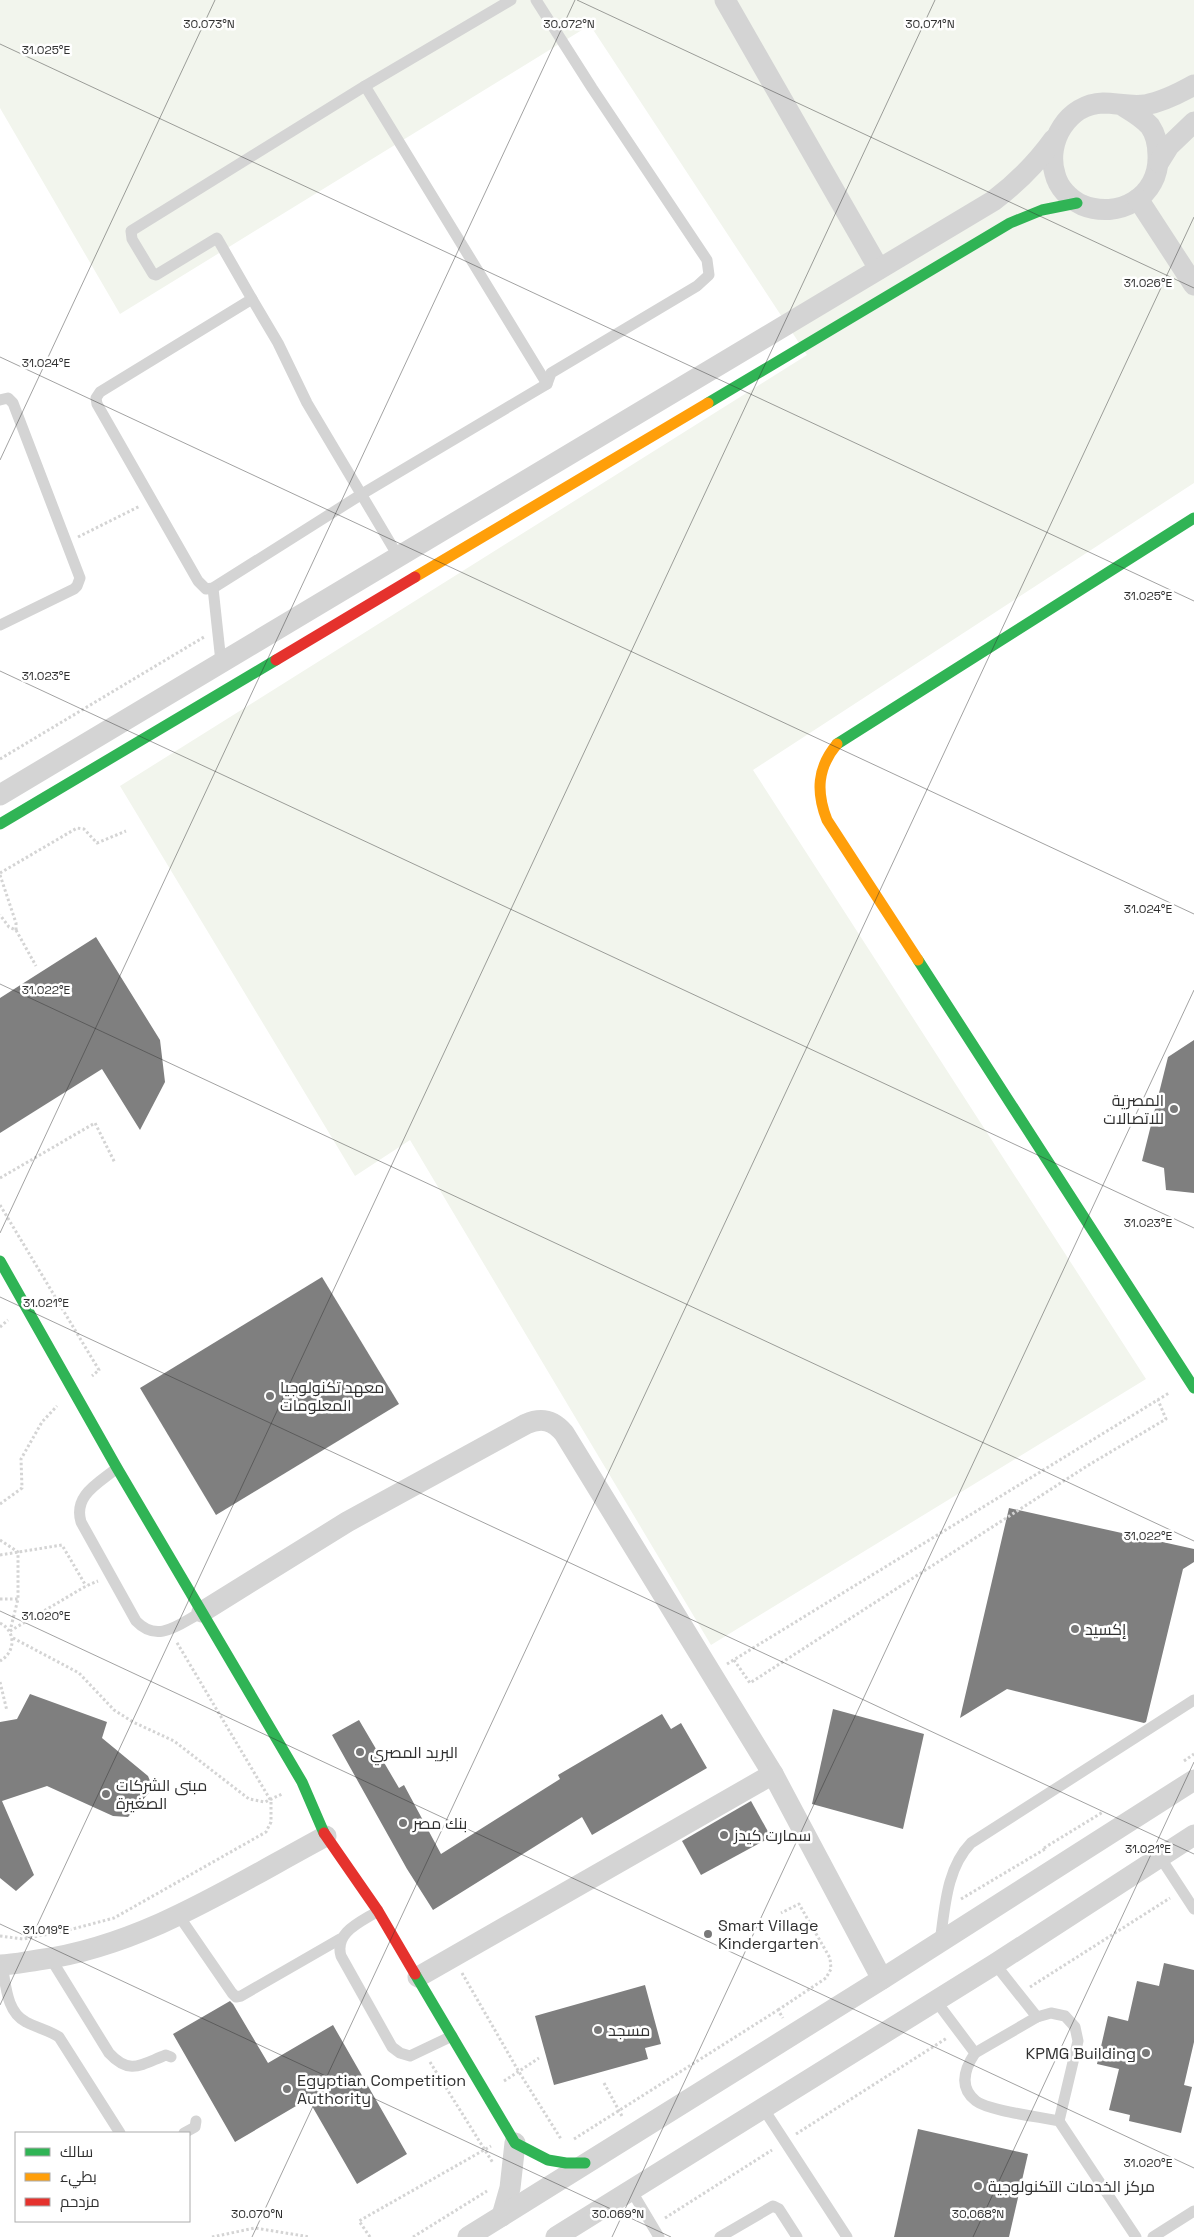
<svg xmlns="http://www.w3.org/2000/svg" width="1194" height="2237" font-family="'Space Grotesk',Cairo,sans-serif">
<rect width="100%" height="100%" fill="#fff"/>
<path fill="#f2f5ed" d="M0,0H1194V483L753,770L1146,1379L711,1645L410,1140L355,1176L120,786L807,355L590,25L120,314L0,108Z"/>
<g fill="#7f7f7f">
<path d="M96,937L160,1040L165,1082L140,1130L102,1069L0,1133V998Z"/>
<path d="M1194,1040V1193L1166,1190L1164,1168L1142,1161L1168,1057Z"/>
<path d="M322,1277L399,1404L216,1515L140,1388Z"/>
<path d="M1009,1508L1194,1549V1562L1183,1569L1146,1722L1144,1723L1007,1689L960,1718Z"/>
<path d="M30,1694L107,1722L102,1738L148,1776L153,1788L128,1817L113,1816L47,1786L2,1801L34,1875L16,1891L0,1878V1722L17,1719Z"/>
<path d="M833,1709L924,1734L903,1829L812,1804Z"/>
<path d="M662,1714L671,1729L681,1723L707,1768L592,1835L582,1817L433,1910L407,1869L332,1735L359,1720L399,1788L404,1785L441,1854L560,1779L558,1775Z"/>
<path d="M751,1801L771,1837L701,1875L682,1841Z"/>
<path d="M1164,1963L1194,1970V2042L1184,2085L1192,2087L1181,2133L1129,2121L1130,2115L1109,2110L1119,2069L1097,2064L1108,2016L1128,2021L1137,1981L1159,1986Z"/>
<path d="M645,1985L661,2044L645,2048L648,2059L554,2085L535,2016Z"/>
<path d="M230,2001L233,2004L268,2063L333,2025L407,2154L357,2184L308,2099L235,2142L173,2034Z"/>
<path d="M918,2129L1028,2154L1009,2237H894Z"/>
</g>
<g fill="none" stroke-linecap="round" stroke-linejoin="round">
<g stroke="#d4d4d4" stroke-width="3" stroke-dasharray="2.5 2.5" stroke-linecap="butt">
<path d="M78,537L140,506"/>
<path d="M0,759L204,637"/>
<path d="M0,873L77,828L84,829L97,843L126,831"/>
<path d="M0,875L16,923V930L9,927L0,915"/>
<path d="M16,930L36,966"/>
<path d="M0,1178L95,1123L115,1163"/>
<path d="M0,1205L99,1370L92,1376"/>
<path d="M0,1327L8,1320"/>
<path d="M0,1504L22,1488L21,1459L42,1422L57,1406"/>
<path d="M0,1540L18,1552V1599L10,1631"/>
<path d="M0,1555L62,1545L86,1586"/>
<path d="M0,1599H18"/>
<path d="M0,1623C16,1631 16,1652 0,1661"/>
<path d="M10,1631L86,1586L98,1581"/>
<path d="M13,1638L79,1673L114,1710L133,1722L174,1741L249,1799L265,1802L282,1794"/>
<path d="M734,1660L750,1683L1087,1466L1166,1419L1158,1400"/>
<path d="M727,1664L1169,1393"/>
<path d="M0,1682L7,1711"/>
<path d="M1184,1761L1194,1754"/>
<path d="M1044,1848L1103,1812"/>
<path d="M961,1899L1045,1849"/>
<path d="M0,1936L23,1939L65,1931L114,1918L266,1832L271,1822V1801L176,1641"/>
<path d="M462,1973L519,2072L561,2139"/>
<path d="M1030,1987L1170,1898"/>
<path d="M778,2010L826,1978L831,1969L830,1958L799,1904L781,1913"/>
<path d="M430,2062L493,2163"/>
<path d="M504,2081L539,2058"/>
<path d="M604,2083L623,2118"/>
<path d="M796,2134L947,2038"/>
<path d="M574,2139L778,2010L783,2018"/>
<path d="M665,2218L772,2150"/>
<path d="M212,2237L255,2228L310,2237"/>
<path d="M370,2237L359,2221L491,2146"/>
<path d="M413,2237L487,2191"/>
</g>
<g stroke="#d4d4d4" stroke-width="11">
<path d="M511,0L365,86L131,231L132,239L153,274L156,275L217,238L252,299L100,392L96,398L97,404L198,581L206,589L213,588L362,494L547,384L551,373L697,286L709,275L707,260L592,88L536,0"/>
<path d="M365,86L547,384"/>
<path d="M252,299L278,343L307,403L398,556"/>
<path d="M0,400L8,398L13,403L80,578L77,586L74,589L0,625"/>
<path d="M213,588L221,662"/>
<path d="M117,1468C99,1483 73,1495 81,1522L136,1621C158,1644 179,1624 202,1612"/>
<path d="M1160,1857L1194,1909"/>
<path d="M378,1911C361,1922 334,1932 341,1956L392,2047L400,2053L410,2056L452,2036"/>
<path d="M179,1916L232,1993L236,1997L241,1996L340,1939"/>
<path d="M940,1942C945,1908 946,1869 971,1843L1194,1700"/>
<path d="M51,1959L109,2053C130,2076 142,2064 166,2055L171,2057"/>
<path d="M995,1964L1037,2017L1051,2013L1065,2016L1075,2027L1078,2041L1059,2121"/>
<path d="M2,1965C6,1984 6,2012 26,2022C37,2028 48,2030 59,2037L120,2133"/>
<path d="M936,2001L975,2053C965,2068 958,2087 976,2101C989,2111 1041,2117 1059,2121L1136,2237"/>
<path d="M975,2053L1037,2017"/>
<path d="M763,2108L847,2237"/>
<path d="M184,2133L195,2127L196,2121"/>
<path d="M631,2190L659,2237"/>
<path d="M720,2237L773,2206L779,2209L797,2237"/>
<path d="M1153,2237L1194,2211"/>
</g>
<g stroke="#d4d4d4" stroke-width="21">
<path d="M725,0L879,269"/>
<path d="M1123,106C1133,112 1142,117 1150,126C1156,135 1158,145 1158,155C1160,197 1118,220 1082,205C1069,199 1058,187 1055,174C1045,142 1068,104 1103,103C1117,103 1130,107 1145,105C1162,102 1178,94 1194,85"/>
<path d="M1159,162L1169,146L1194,122"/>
<path d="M1138,199L1194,285"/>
<path d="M0,795L993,201C1017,183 1036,164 1054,139"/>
<path d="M202,1612L347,1522L526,1424C542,1417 553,1420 564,1433L773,1774L882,1979"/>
<path d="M0,1965C12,1965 25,1962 38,1960C143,1946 234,1885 326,1836"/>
<path d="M418,1977L773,1774"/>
<path d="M502,2216L510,2188L515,2143"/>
<path d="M468,2237L882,1979L1194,1780"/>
<path d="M556,2237L995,1964L1194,1835"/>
</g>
<g stroke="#30b455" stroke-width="11">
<path d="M708,403L1010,223L1042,210L1077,203"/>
<path d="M837,744L1194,518"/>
<path d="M0,824L276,660"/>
<path d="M918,960L1194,1388"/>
<path d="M0,1261L117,1468L302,1782L324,1833"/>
<path d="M415,1974L515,2143L548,2160L566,2163H585"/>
</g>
<g stroke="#ff9f0a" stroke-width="11">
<path d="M415,577L708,403"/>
<path d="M837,744C817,768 816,792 827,820L918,960"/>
</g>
<g stroke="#e5322d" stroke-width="11">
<path d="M276,660L415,577"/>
<path d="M324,1833L378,1911L415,1974"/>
</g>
</g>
<path fill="none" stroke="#303030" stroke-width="1" stroke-opacity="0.45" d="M577,0L1194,288M0,44L1194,601M0,357L1194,914M0,460L215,0M0,671L1194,1228M0,984L1194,1541M0,1233L575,0M0,1297L1194,1854M0,1611L1194,2168M0,1924L671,2237M0,2005L935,0M252,2237L1194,217M612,2237L1194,990M973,2237L1194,1762"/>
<g fill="#787878" stroke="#fff" stroke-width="2">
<circle cx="1174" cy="1109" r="5"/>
<circle cx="270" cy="1396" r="5"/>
<circle cx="1075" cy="1629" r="5"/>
<circle cx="360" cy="1752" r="5"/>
<circle cx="106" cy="1794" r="5"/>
<circle cx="403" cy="1823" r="5"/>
<circle cx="724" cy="1835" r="5"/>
<circle cx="708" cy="1934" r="5"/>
<circle cx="598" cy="2030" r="5"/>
<circle cx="1146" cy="2053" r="5"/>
<circle cx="287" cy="2089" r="5"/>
<circle cx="978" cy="2186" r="5"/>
</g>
<g text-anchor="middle" stroke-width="5" stroke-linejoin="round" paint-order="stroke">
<g font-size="16" fill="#303030" stroke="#fff" text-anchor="start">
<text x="1164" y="1106" text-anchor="end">المصرية<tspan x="1164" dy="18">للاتصالات</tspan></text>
<text x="280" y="1393">معهد تكنولوجيا<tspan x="280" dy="18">المعلومات</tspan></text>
<text x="1085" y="1635">إكسيد</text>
<text x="370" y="1758">البريد المصري</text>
<text x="116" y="1791">مبنى الشركات<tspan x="116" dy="18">الصغيرة</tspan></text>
<text x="413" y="1829">بنك مصر</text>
<text x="734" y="1841">سمارت كيدز</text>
<text x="718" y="1931">Smart Village<tspan x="718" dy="18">Kindergarten</tspan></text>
<text x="608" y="2036">مسجد</text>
<text x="1136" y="2059" text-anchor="end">KPMG Building</text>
<text x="297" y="2086">Egyptian Competition<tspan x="297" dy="18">Authority</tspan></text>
<text x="988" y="2192">مركز الخدمات التكنولوجية</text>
</g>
</g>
<g font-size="12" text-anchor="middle" fill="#303030" stroke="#fff" stroke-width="5" stroke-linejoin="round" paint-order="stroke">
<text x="209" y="28">30.073°N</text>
<text x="569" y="28">30.072°N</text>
<text x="930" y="28">30.071°N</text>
<text x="46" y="54">31.025°E</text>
<text x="1148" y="287">31.026°E</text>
<text x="46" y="367">31.024°E</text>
<text x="1148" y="600">31.025°E</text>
<text x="46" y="680">31.023°E</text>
<text x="1148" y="913">31.024°E</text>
<text x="46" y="994">31.022°E</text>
<text x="1148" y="1227">31.023°E</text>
<text x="46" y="1307">31.021°E</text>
<text x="1148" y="1540">31.022°E</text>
<text x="46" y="1620">31.020°E</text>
<text x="1148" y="1853">31.021°E</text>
<text x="46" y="1934">31.019°E</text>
<text x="1148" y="2167">31.020°E</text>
<text x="257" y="2218">30.070°N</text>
<text x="618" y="2218">30.069°N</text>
<text x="978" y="2218">30.068°N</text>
</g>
<rect x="15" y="2132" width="175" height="90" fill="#ffffff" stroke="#acacac"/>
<rect x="25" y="2148" width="25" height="8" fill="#30b455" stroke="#acacac"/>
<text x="60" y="2157" font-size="15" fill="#303030">سالك</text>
<rect x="25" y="2173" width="25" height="8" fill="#ff9f0a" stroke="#acacac"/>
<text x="60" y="2182" font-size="15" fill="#303030">بطيء</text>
<rect x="25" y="2198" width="25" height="8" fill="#e5322d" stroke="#acacac"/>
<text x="60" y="2207" font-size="15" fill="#303030">مزدحم</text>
</svg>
